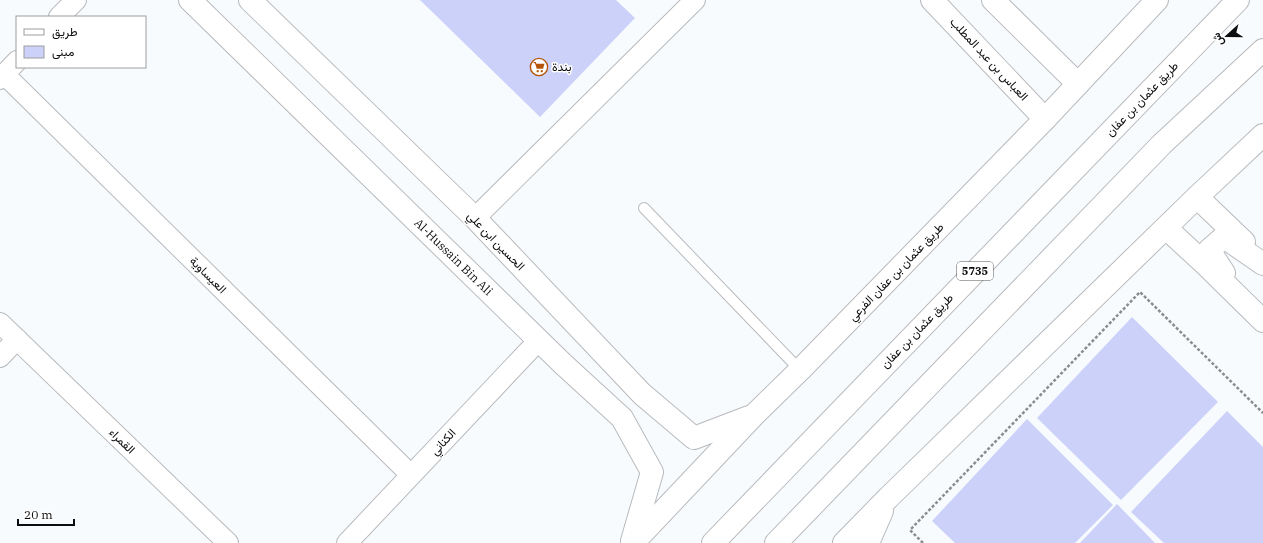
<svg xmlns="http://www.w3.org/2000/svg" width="1263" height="543" font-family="'IBM Plex Serif',Vazirmatn,serif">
<rect width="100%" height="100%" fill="#f8fbfe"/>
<g fill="#ccd1fa">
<path d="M420,0H616L635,18L540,117Z"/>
<path d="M1132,317L1218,402L1121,500L1037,418Z"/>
<path d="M1227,411L1263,447V543H1164L1131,512Z"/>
<path d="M1027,419L1113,505L1075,543H955L932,521Z"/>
<path d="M1117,504L1155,543H1080Z"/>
</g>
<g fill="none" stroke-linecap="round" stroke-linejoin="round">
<defs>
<path id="service" d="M644,208L800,370"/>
<g id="minor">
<path d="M59,17L76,0"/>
<path d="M4,74L411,475"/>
<path d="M0,79L17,61"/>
<path d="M475,218L695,0"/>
<path d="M0,323L228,543"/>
<path d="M0,357L17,339"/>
<path d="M347,543L539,340"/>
</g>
<g id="tertiary">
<path id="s1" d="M190,0L563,364L622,418L652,472L632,541"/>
<path d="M250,0L475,218L642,394L694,438L749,417"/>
<path d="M932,0L1045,119"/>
<path d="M993,0L1078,84"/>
<path d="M1197,197L1244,242"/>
<path d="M1166,228L1205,264L1263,321"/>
<path d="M1224,273L1209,250L1224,237L1263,264"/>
<path d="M633,543L754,415L800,370L1045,119L1157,0"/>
<path d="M844,543L888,498L1197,197L1263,135"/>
<path d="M868,543L882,511"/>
</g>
<g id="primary">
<path d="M713,543L1238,0"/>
<path d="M776,543L1162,144L1263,50"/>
</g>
</defs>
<use href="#service" stroke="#b8babd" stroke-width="12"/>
<use href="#minor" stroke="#b8babd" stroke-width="22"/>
<use href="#tertiary" stroke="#b8babd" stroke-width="24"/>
<use href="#primary" stroke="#b8babd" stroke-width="24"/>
<path stroke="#8a8c8e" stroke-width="2.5" stroke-dasharray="3 2" stroke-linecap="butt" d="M923,543L910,530L1140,292L1263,413"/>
<use href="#service" stroke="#fff" stroke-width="10"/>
<use href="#minor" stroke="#fff" stroke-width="20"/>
<use href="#tertiary" stroke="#fff" stroke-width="22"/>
<use href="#primary" stroke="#fff" stroke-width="22"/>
</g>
<defs>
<symbol id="supermarket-ring" viewBox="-11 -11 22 22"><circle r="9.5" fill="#fff" stroke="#b45606" stroke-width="1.5"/><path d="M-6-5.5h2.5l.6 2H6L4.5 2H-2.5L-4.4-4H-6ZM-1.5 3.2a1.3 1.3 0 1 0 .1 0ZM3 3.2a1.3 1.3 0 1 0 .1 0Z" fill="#b45606"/></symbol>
</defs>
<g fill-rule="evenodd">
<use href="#supermarket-ring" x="529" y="57" width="20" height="20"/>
</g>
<g text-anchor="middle" stroke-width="3" stroke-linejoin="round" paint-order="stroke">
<rect fill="#fff" stroke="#555656" stroke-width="1" x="957" y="262" width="36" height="18" rx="3"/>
<g font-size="11" font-weight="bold" fill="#0c0d0e">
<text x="975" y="275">5735</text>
</g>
<g font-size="12" fill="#0c0d0e" stroke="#fff">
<text transform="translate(989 59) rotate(47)" y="4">العباس بن عبد المطلب</text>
<text transform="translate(1142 99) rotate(-46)" y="4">طريق عثمان بن عفان</text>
<text transform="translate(496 241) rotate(46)" y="4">الحسين ابن علي</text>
<text dy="4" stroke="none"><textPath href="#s1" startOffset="368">Al-Hussain Bin Ali</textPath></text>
<text transform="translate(896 272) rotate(-46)" y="4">طريق عثمان بن عفان الفرعي</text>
<text transform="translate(208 275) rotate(45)" y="4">العيساوية</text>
<text transform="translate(917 331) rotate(-46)" y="4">طريق عثمان بن عفان</text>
<text transform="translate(122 441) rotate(44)" y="4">القمراء</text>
<text transform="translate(443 442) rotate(-47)" y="4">الكناني</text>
</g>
<g font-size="12" fill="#0c0d0e" stroke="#fff" text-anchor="start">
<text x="552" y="71">بندة</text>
</g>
</g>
<rect x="16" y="16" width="130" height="52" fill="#ffffff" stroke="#9e9e9f"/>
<rect x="24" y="29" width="20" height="6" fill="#ffffff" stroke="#9e9e9f"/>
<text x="52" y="36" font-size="12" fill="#0c0d0e">طريق</text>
<rect x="24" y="46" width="20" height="12" fill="#ccd1fa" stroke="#9e9e9f"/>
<text x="52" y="56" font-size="12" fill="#0c0d0e">مبنى</text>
<g transform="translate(1227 36) rotate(249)" stroke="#ffffff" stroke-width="3" paint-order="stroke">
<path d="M0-3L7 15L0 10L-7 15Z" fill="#0c0d0e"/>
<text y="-6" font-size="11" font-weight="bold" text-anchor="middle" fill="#0c0d0e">ش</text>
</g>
<path d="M18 519v6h56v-6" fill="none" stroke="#0c0d0e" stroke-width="2"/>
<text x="24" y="519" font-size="12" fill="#0c0d0e" stroke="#ffffff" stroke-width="3" paint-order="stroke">20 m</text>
</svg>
